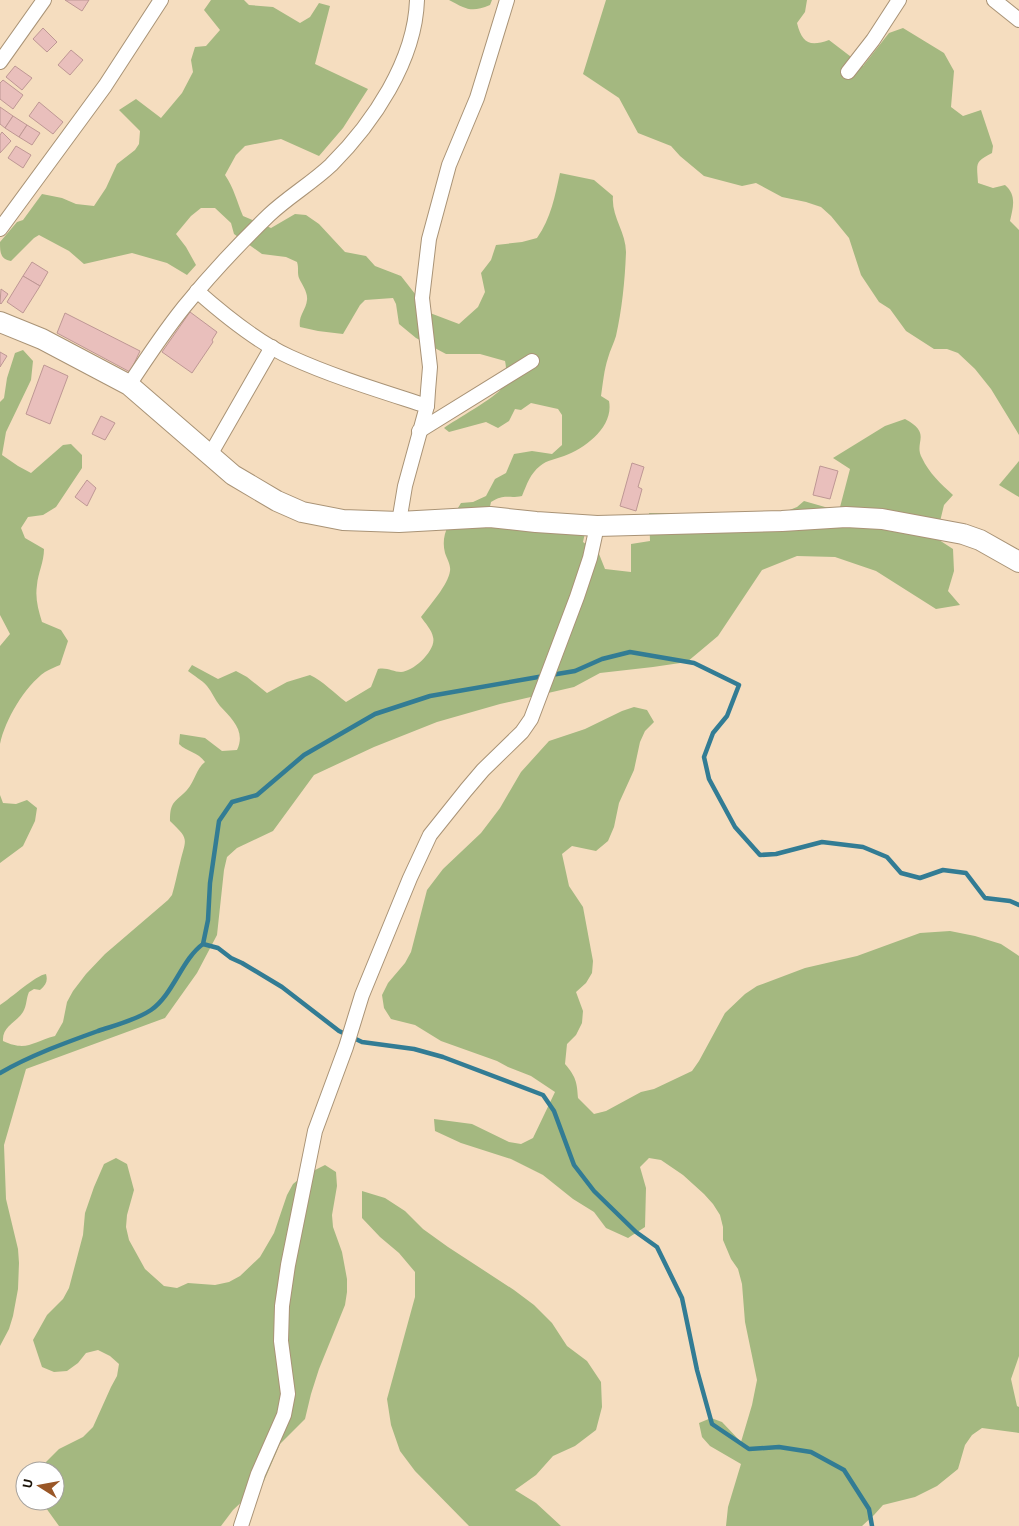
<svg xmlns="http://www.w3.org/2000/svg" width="1019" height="1526" font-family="'Alegreya Sans',sans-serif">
<rect width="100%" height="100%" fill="#f5ddbf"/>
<g fill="#a4b880">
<path d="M211,0H244L249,5L273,7L300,23L310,17L319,3L330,6L315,64L368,89L343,128L319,156L281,139L245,146L236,155L225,175C234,188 237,202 243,216L271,228L295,214L306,215L319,224L345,252L366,256L375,266L401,276L430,313L459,324L478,307L485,292L481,273L491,260L496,245L522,242L537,238C551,218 555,196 560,173L594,180L613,196C611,216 626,232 626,252C625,280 622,309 616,336C614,343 610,350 608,358C604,370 603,383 601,396L609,401C614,426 586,448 564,456C556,459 547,460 540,466C530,474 527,484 522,496C507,499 506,493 491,502L489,511L588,519L583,542L599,554L605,569L631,572V544L650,541L649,513L727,514L787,511L797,507L804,501L839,511L850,469L833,458L885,426L905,419C933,434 913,442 922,458C929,473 941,484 953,495L944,505L936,538L953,549L954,571L948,591L960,605L936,609L876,571L835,557L797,556L762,570L718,636L687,662L653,667L600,673L574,687L500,704L437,722L374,747L314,775L273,831L237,848L227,857L224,870L217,935L197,973L165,1018L26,1069L4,1145L6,1199L18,1249L19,1263L18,1289L13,1316L9,1329L0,1346V1005C11,998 36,975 46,974C48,981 46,985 40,990L34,989L29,992C26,999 27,1005 23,1012C16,1023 2,1026 3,1041C27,1052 32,1042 55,1036L63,1022L67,1002L73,991L86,974L105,954L168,900L172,895C175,885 177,874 180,863C186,838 190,840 170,821C170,815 170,809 173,804C176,799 183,795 187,790C195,781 196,769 205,762C198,752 187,752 179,744L180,734L205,738L222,751L237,750C246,731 232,719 220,706C215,700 212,692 207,686C202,680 194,676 188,671L192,665L218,679L236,671L247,677L267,693L287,682L310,675C323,681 334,693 346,702L371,687L378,669C387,667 393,672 401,672C413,672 437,650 433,637C432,630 425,623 421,617C430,605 448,585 450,571C451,565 447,559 445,553C440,534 451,520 461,503L473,502L486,496L495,479L506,473L514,454L532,451L552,454L562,445V415L558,409L531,403L521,410L515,409L509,421L498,428L486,422L449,432L444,428C455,420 496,397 502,388C506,381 507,369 505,361L480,354H446L416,338L399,324L396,304L393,298L365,300L360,305L343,334L318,331L300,327C298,316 306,310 307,300C308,292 302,285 299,278C297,273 299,268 297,262L286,257L262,254L234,234L231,223L215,208H201L191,216L176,234L186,247L196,265L187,275L167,263L132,253L84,264L69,251L39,235L34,238L11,261C0,259 0,252 0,242L17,222L23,220L42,194L62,198L76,204L94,206L106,188L117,164L135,150L139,144L140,131L119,110L136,99L161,118L182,93L193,72L191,60L195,47L206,46L220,30L204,10Z"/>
<path d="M449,0H492L490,5C471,13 466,9 449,0Z"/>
<path d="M606,0H807L805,12L797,23C802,43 809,47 829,40L863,66L889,33L903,28L944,53L954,71L951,107L963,116L981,110L993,146L992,153C974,162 977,164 978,183L993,188L1005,185C1017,195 1013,208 1010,221L1019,230V435L991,389L975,369L958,353L947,349H934L906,331L890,309L879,302L861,275L849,238L831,216L821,207L806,202L782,197L756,183L742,186L704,176L680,156L671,146L638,133L619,98L583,74Z"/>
<path d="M23,350L33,361L31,380L6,432L2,455L18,466L31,473L63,445L71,444L82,455V468L56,507L43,515L28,517L21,528L25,538L44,549C44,562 38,573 37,585C35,598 38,609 42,622L61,630L68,641L60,665C55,667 50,669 45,672C25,686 5,720 0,744V646L10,634L0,615V402L4,398L7,378L15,353Z"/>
<path d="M1019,461V497L999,485Z"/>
<path d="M634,707L647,710L654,722L645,731L640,742L634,770L619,803L614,827L608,841L596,851L572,846L562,854L569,886L583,907L593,961L592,973L586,983L576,992L583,1011L582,1023L576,1035L567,1044L565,1064C576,1077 577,1082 578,1098L594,1114L606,1111L641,1092L654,1089L692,1071L699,1061L725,1013L745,994L757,986L805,968L857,956L920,933L950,931L975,936L1001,944L1019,956V1356L1011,1379L1017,1406L1019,1407V1433L982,1428L972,1435L965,1445L958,1469L937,1486L915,1497L883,1505L874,1515L862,1526H726L728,1507L741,1464L710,1446L702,1437L699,1423L711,1418L722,1422L741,1442L752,1405L757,1380L745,1322L742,1284L738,1269L731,1259L723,1240V1227L720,1215L713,1204L704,1194L683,1175L661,1160L649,1158L640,1167L646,1188L645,1227L628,1238L606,1228L594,1212L573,1199L543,1175L511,1159L461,1143L435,1131L434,1119L472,1124L509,1142L521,1144L533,1138L555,1092L531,1076L508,1067L497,1061L441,1041L415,1025L391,1019L384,1008L382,995L388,983L405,963L411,952L427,890L443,869L481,833L500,808L521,772L549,741L585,729L622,711Z"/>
<path d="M0,795L3,803L16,804L27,800L37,808L35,821L23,846L0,863Z"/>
<path d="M116,1158L127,1164L134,1190L127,1215L126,1227L129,1240L145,1269L164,1286L177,1288L188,1283L215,1285L229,1282L240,1276L260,1257L274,1233L287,1195L293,1184L303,1176L325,1165L336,1172L337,1186L332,1215L333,1227L342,1252L347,1279V1292L345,1305L319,1369L311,1394L305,1419L280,1444L264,1481L233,1510L221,1526H59L46,1508L44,1501H55V1471H40V1468L59,1449L83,1437L93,1427L111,1387L117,1376L119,1364L110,1356L98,1350L86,1353L78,1363L67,1371L54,1372L42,1367L33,1340L47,1315L63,1299L69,1288L83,1235L85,1213L94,1187L104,1164Z"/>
<path d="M362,1191L385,1198L405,1211L423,1229L448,1247L514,1290L534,1305L552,1323L567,1346L587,1361L601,1382L602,1407L596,1430L575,1446L553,1456L536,1475L515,1490L536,1503L561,1526H469L415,1471L400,1451L391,1425L387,1399L415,1297V1272L399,1253L380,1237L362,1218Z"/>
</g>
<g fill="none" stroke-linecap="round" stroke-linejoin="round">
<g stroke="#327c94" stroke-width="4.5">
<path d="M551,675L575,671L602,659L630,652L694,663L739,685L727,716L713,733L704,757L709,779L735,827L760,855L776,854L822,842L863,847L887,857L901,873L920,878L943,870L966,873L985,898L1010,901L1019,905"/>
<path d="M203,944L218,948L231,958L242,963L282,987L339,1031L362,1042L414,1049L443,1057L543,1095L554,1111L574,1165L594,1191L636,1232L657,1247L682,1298L697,1370L712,1424L749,1449L779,1447L811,1452L844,1470L869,1509L872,1526"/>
<path d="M0,1073C31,1055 65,1043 98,1031C116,1025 136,1020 151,1010C173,995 182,959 203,944L208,920L210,883L219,821L232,802L257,795L304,755L375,714L430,696L544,676"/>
</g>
</g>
<g fill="#e9bfbc" stroke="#be9794">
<path d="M65,0H89L82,11Z"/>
<path d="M43,28L57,42L47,52L33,39Z"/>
<path d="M71,50L83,60L70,75L58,65Z"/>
<path d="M15,66L32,78L22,90L6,77Z"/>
<path d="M3,80L23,95L13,109L0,99V83Z"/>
<path d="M39,102L63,122L53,134L29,116Z"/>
<path d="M0,107L13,116L5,128L0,124Z"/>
<path d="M13,116L27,125L19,137L5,128Z"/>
<path d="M27,125L40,133L32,145L19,137Z"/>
<path d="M2,132L11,141L0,153V135Z"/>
<path d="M16,146L31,155L23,168L8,158Z"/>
<path d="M32,262L48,272L40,286L23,276Z"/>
<path d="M23,276L40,286L23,313L7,302Z"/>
<path d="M1,289L8,294L1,304L0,303Z"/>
<path d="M190,312L217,332L212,340L213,342L192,373L162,352Z"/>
<path d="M65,313L140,351L130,372L57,333Z"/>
<path d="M0,352L7,356L0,367Z"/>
<path d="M44,365L68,376L50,424L26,414Z"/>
<path d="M101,416L115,423L105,440L92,434Z"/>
<path d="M632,463L644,467L638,487L642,489L636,511L620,506Z"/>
<path d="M820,466L838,471L830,499L813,495Z"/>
<path d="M87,480L96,488L87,506L75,497Z"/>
</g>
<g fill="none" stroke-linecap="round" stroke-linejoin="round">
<defs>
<g id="minor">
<path d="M994,0L1019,20"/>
<path d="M0,62L44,0"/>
<path d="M848,72L873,40L899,0"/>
<path d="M0,229L105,86L161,0"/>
<path d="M197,291C223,314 259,343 290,357C334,377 381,391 427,406"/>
<path d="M129,385C146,359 164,332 184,307C210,275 239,244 269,215C288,197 312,183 331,165C373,123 415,61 417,0"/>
<path d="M419,431L532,361"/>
<path d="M210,455L272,347"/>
<path d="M399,522L405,486L427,406L428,391L430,367L422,298L429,239L449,165L477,98L507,0"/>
<path d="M241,1526L258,1474L284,1415L288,1394L281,1341L282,1306L288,1265L315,1131L346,1047L362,995L410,878L430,835L466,790L483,770L522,732L531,719L577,597L590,558L597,526"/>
</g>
<path id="secondary" d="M0,322L42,339L129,385L233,475L277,501L302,512L343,520L399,522L490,517L536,522L597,526L782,521L846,517L882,519L963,534L980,540L1019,562"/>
</defs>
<use href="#minor" stroke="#a99376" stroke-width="16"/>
<use href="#secondary" stroke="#a99376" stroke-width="22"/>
<use href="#minor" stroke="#fff" stroke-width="14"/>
<use href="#secondary" stroke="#fff" stroke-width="20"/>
</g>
<g transform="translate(40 1486) rotate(281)"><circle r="24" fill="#ffffff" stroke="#a4a19d"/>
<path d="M0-4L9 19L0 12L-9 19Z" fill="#9a5727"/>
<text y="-8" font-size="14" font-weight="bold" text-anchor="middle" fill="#1c1409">U</text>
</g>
</svg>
